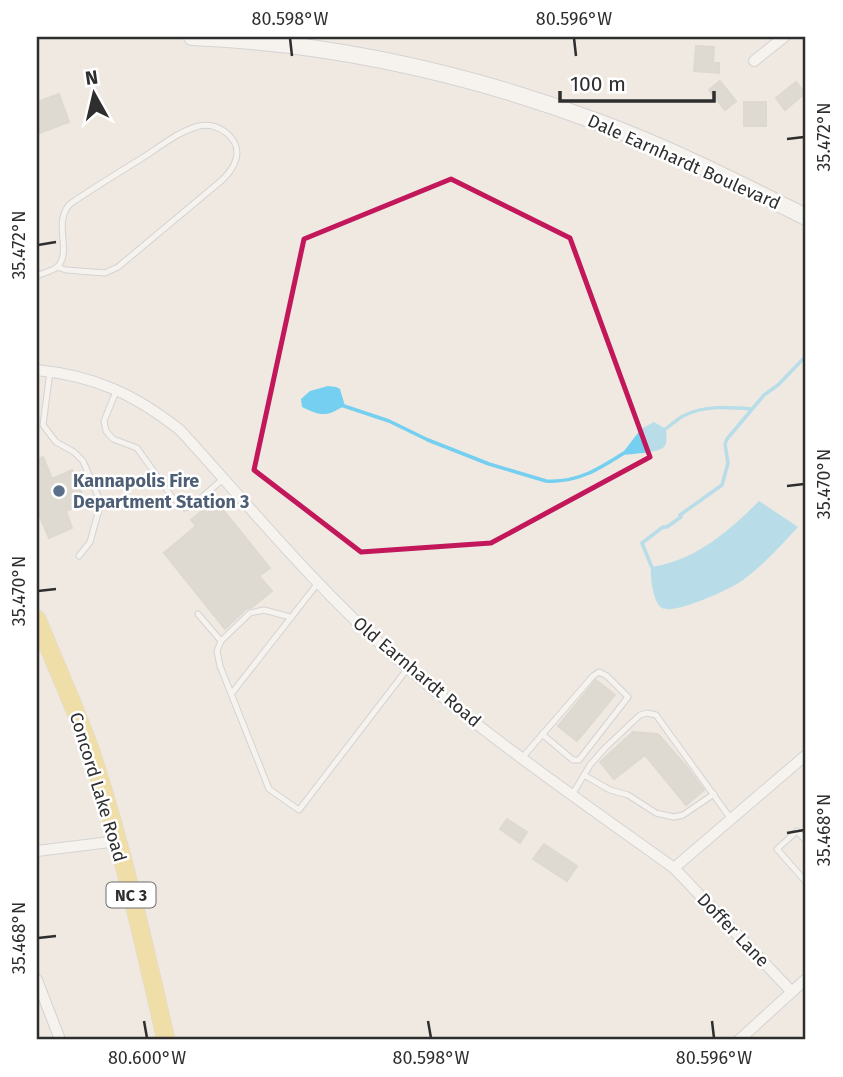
<svg xmlns="http://www.w3.org/2000/svg" width="843" height="1077" font-family="'Fira Sans',sans-serif">
<rect width="100%" height="100%" fill="#efe9e1"/>
<g fill="#75cff0">
<path d="M328,386L336,387L340,389L345,406C340,408 337,410 333,412C322,417 312,412 302,407L301,399L310,391Z"/>
<path d="M654,422L666,429C666,434 668,443 664,447C658,453 630,454 621,455L641,429Z"/>
<path d="M759,501L798,527C781,546 763,565 743,580C731,589 674,615 662,608C653,603 650,576 651,567C695,561 729,531 759,501Z"/>
</g>
<g fill="none" stroke-linecap="round" stroke-linejoin="round">
<g stroke="#75cff0" stroke-width="3.5">
<path d="M341,405L389,421L428,440L489,464L546,481C577,483 599,469 624,453"/>
<path d="M664,430C670,426 676,420 683,416C704,405 729,407 751,409"/>
<path d="M653,570L642,543L663,527H667L681,517L680,515L722,485L728,463L725,444L727,439L764,395L778,385L806,356"/>
</g>
</g>
<g fill="#cbc7bf" stroke="#cbc5ba" stroke-width="2">
<path d="M696,46L714,47L713,63H719V73L694,71Z"/>
<path d="M720,81L736,101L725,110L709,90Z"/>
<path d="M796,82L805,93L785,110L776,98Z"/>
<path d="M59,94L69,122L37,134V102Z"/>
<rect x="744" y="102" width="22" height="24"/>
<path d="M43,457L52,479L72,470L86,503L66,511L72,528L49,538L37,510V460Z"/>
<path d="M215,500L270,568L259,576L272,591L252,607L246,609L225,629L164,553L196,526L191,520Z"/>
<path d="M596,680L615,695L577,741L558,726Z"/>
<path d="M633,732L658,734L686,766L704,790L686,805L645,755L614,779L600,762Z"/>
<path d="M507,819L527,832L520,843L500,829Z"/>
<path d="M544,844L577,866L567,881L533,859Z"/>
</g>
<g fill="none" stroke-linecap="round" stroke-linejoin="round">
<defs>
<g id="lane">
<path d="M37,276C42,273 53,271 57,267C73,252 52,223 70,204C95,187 121,171 147,155C163,144 180,131 199,126C217,121 242,139 236,159C234,168 227,175 221,181L118,267L105,273L66,270L57,267"/>
<path d="M50,371L43,425L56,442L74,452L83,461L98,496L100,506L90,542L79,556"/>
<path d="M117,389L104,421L106,431L113,439L137,448L172,497L185,508L193,505L223,479"/>
<path d="M198,614L221,641"/>
<path d="M290,617L264,610L250,613L221,641L217,651L220,666L269,789L299,810L408,668"/>
<path d="M232,693L318,583"/>
<path d="M522,758L593,676L599,672L607,676L628,697L579,760H573L542,734"/>
<path d="M584,775L610,790L628,795L656,813L674,817L683,815L714,794"/>
<path d="M572,795L590,765L605,748L640,715L647,713L656,715L731,819"/>
<path d="M806,841L797,831L777,849L806,882"/>
</g>
<g id="street">
<path d="M754,61L784,37"/>
<path d="M37,370C95,376 134,394 180,430C250,507 316,588 395,657C482,733 579,800 674,868L806,755"/>
<path d="M37,851L118,841"/>
<path d="M674,868L792,992"/>
<path d="M37,980L59,1037"/>
<path d="M739,1040L806,979"/>
</g>
<path id="secondary" d="M192,37C331,43 467,73 598,122C669,148 738,183 806,217"/>
<path id="primary" d="M37,619C55,664 75,707 91,752C122,846 144,944 166,1040"/>
</defs>
<use href="#lane" stroke="#b4b7c1" stroke-width="7"/>
<use href="#street" stroke="#b4b7c1" stroke-width="12"/>
<use href="#secondary" stroke="#b4b7c1" stroke-width="18"/>
<use href="#primary" stroke="#c9c9c9" stroke-width="19"/>
<use href="#lane" stroke="#fff" stroke-width="5"/>
<use href="#street" stroke="#fff" stroke-width="10"/>
<use href="#secondary" stroke="#fff" stroke-width="16"/>
<use href="#primary" stroke="#f2d163" stroke-width="18"/>
</g>
<path d="M0 0H843V1077H0ZM451,179L570,238L650,457L491,543L361,552L254,470L304,239Z" fill="#efe9e1" fill-opacity=".55" fill-rule="evenodd"/>
<path fill="none" stroke="#c2185b" stroke-width="5" stroke-linejoin="round" d="M451,179L570,238L650,457L491,543L361,552L254,470L304,239Z"/>
<path fill="none" stroke="#2e2e2e" stroke-width="2.5" d="M290,38L292,56M574,38L576,56M787,139L804,137M38,245L56,242M787,486L804,484M38,591L56,589M787,833L804,830M38,938L56,936M144,1021L147,1038M428,1021L431,1038M712,1021L714,1038"/>
<circle fill="#5c6f8a" stroke="#fff" stroke-width="2.5" cx="59" cy="491" r="7"/>
<g text-anchor="middle" stroke-width="5" stroke-linejoin="round" paint-order="stroke">
<rect fill="#fff" stroke="#6d6d6d" stroke-width="2" x="106.5" y="882.5" width="49" height="25" rx="5"/>
<g font-size="16" font-weight="bold" fill="#2e2e2e">
<text x="131" y="901">NC 3</text>
</g>
<g font-size="18" fill="#2e2e2e" stroke="#fff">
<text transform="translate(684 162) rotate(24)" y="6">Dale Earnhardt Boulevard</text>
<text transform="translate(417 672) rotate(40)" y="6">Old Earnhardt Road</text>
<text transform="translate(98 787) rotate(73)" y="6">Concord Lake Road</text>
<text transform="translate(733 930) rotate(46)" y="6">Doffer Lane</text>
</g>
<g font-size="18" font-weight="bold" fill="#4e5e75" stroke="#fff" text-anchor="start">
<text x="73" y="487">Kannapolis Fire<tspan x="73" dy="21">Department Station 3</tspan></text>
</g>
</g>
<rect width="843" height="1077" fill="none" stroke="#ffffff" stroke-width="77"/>
<g transform="translate(94 94) rotate(352)" stroke="#ffffff" stroke-width="5" paint-order="stroke">
<path d="M0-5L12 26L0 18L-12 26Z" fill="#2e2e2e"/>
<text y="-10" font-size="19" font-weight="bold" text-anchor="middle" fill="#2e2e2e">N</text>
</g>
<path d="M560 91v10h154v-10" fill="none" stroke="#2e2e2e" stroke-width="3.5"/>
<text x="570" y="91" font-size="21" fill="#2e2e2e" stroke="#ffffff" stroke-width="5" paint-order="stroke">100 m</text>
<rect x="38" y="38" width="766" height="1000" fill="none" stroke="#2e2e2e" stroke-width="2.5"/>
<g font-size="18" text-anchor="middle" fill="#2e2e2e">
<text x="290" y="25">80.598°W</text>
<text x="574" y="25">80.596°W</text>
<text transform="translate(824 137) rotate(-90)" y="6">35.472°N</text>
<text transform="translate(19 245) rotate(-90)" y="6">35.472°N</text>
<text transform="translate(824 484) rotate(-90)" y="6">35.470°N</text>
<text transform="translate(19 591) rotate(-90)" y="6">35.470°N</text>
<text transform="translate(824 830) rotate(-90)" y="6">35.468°N</text>
<text transform="translate(19 938) rotate(-90)" y="6">35.468°N</text>
<text x="147" y="1064">80.600°W</text>
<text x="431" y="1064">80.598°W</text>
<text x="714" y="1064">80.596°W</text>
</g>
</svg>
